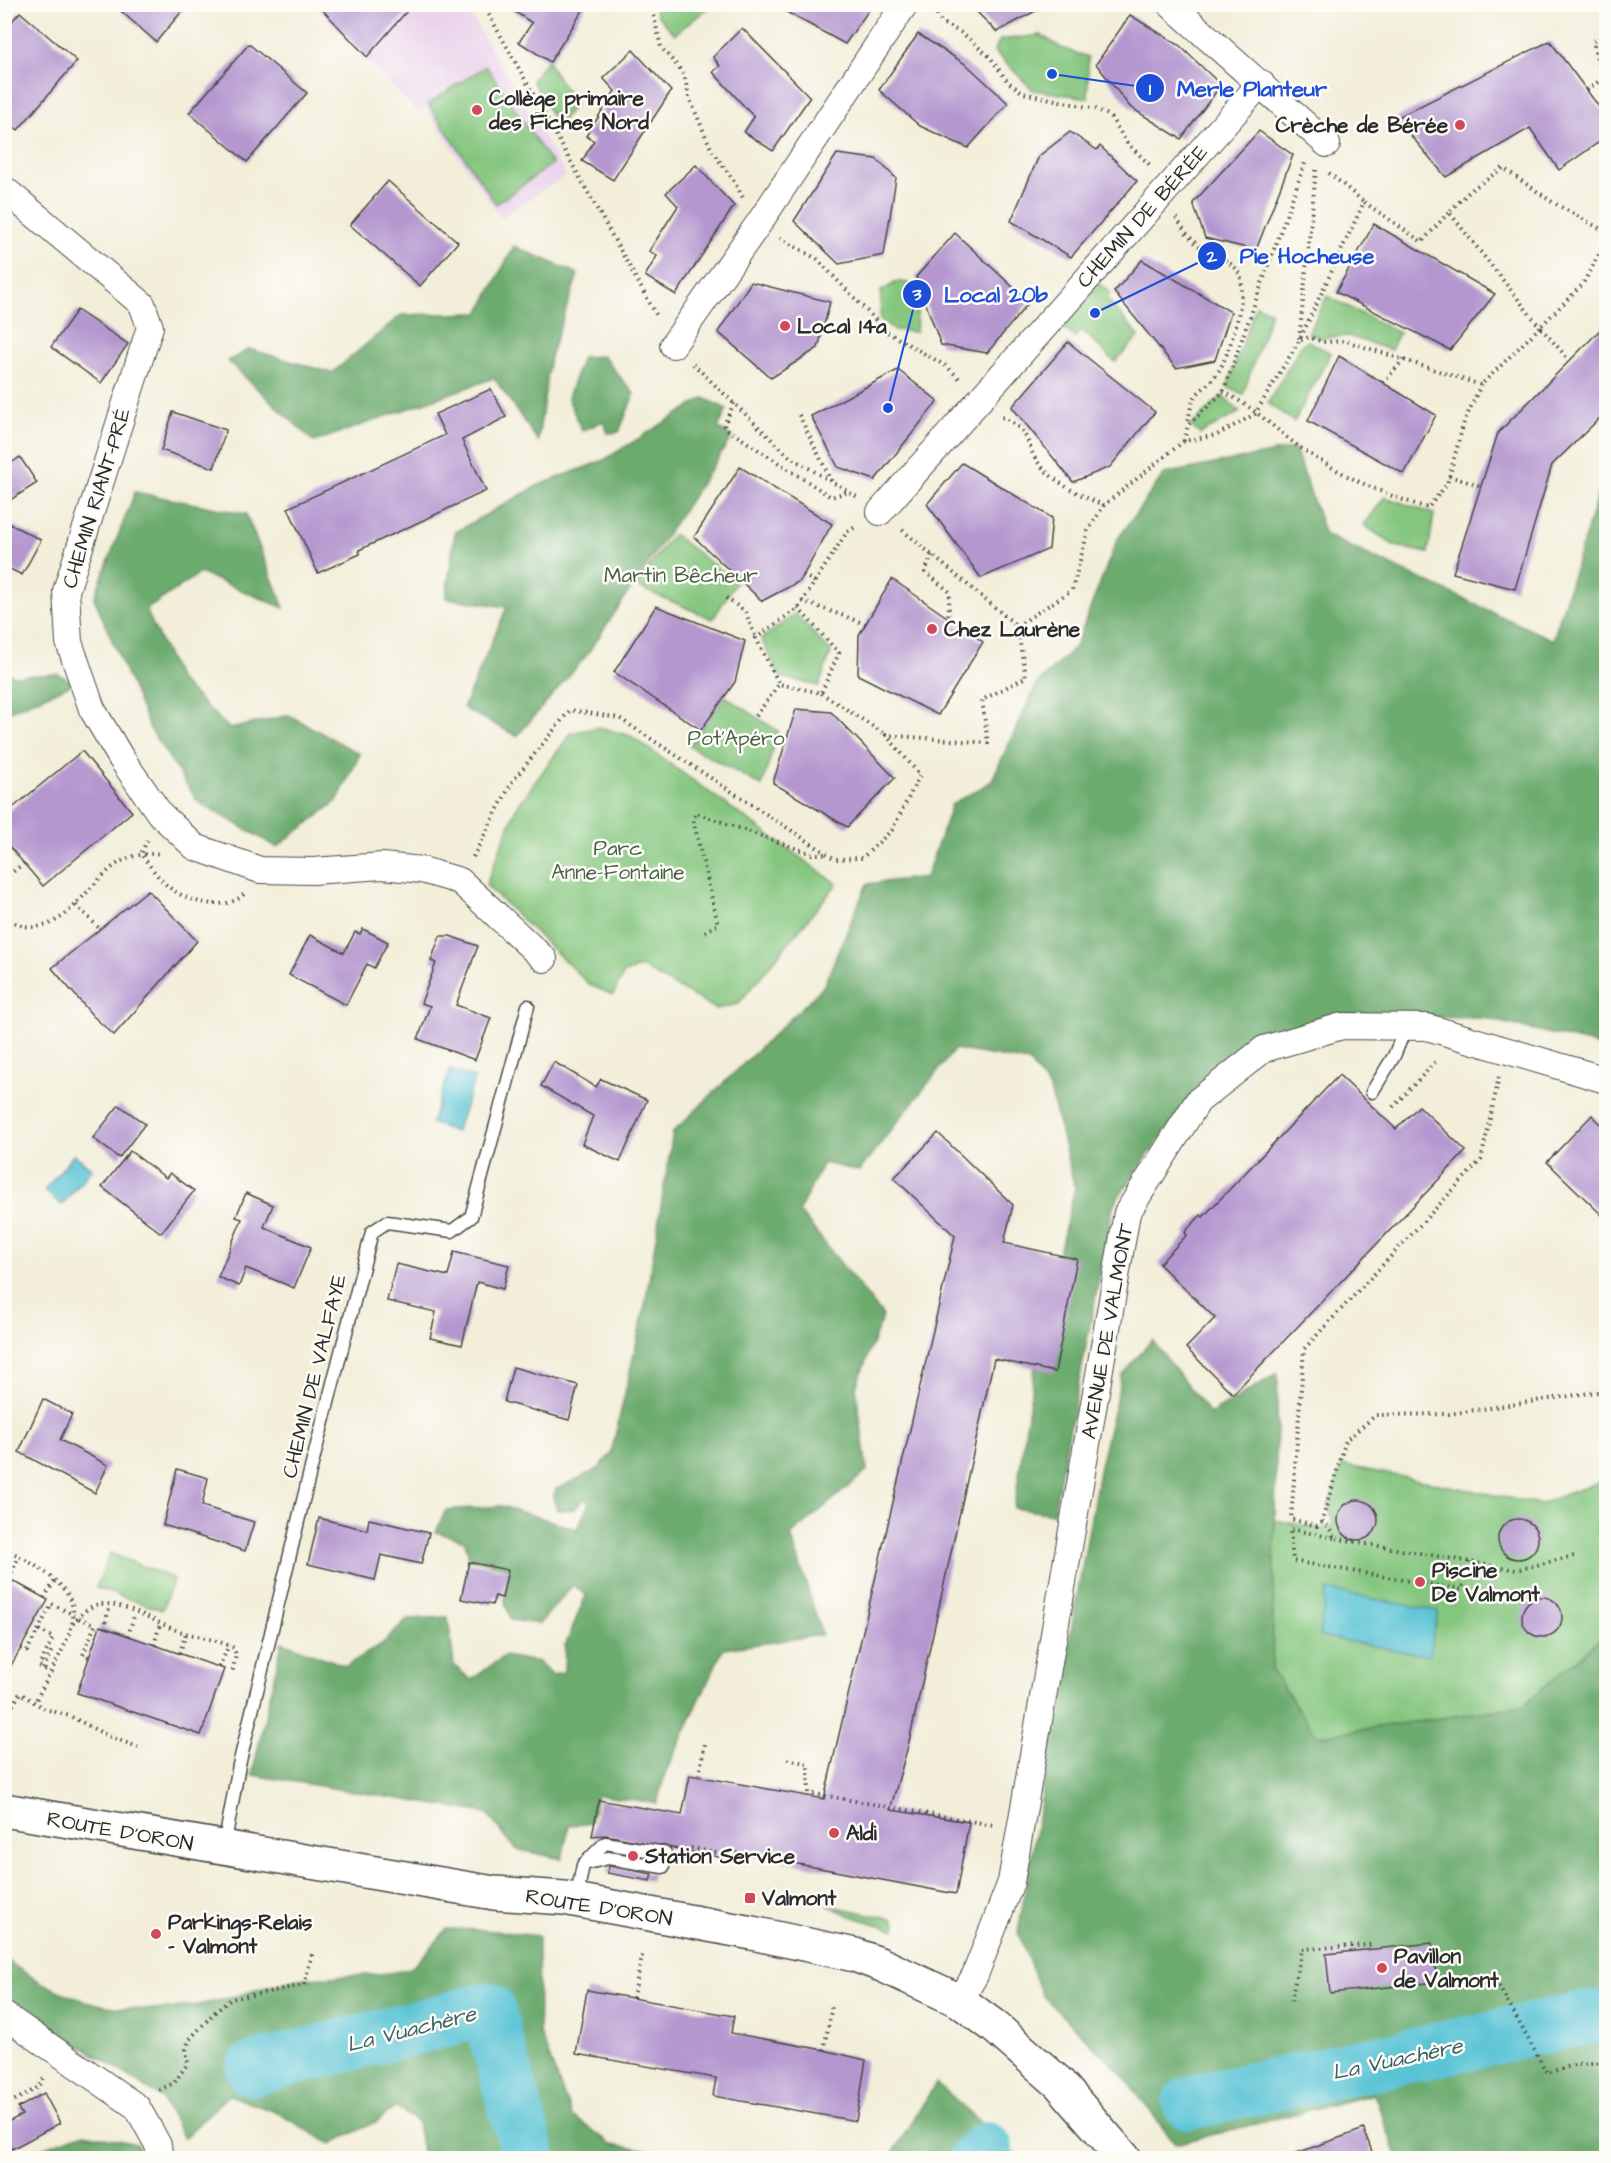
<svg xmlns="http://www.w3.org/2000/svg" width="1611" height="2163" font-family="'Architects Daughter',sans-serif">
<rect width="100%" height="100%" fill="#fdfcf7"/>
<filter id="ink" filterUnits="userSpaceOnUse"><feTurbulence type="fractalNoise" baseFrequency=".0167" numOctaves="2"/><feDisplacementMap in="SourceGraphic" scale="12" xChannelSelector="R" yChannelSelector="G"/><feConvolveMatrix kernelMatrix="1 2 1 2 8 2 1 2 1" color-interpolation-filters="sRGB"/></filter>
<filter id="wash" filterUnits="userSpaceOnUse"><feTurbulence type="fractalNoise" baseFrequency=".008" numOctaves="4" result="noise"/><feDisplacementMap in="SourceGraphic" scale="24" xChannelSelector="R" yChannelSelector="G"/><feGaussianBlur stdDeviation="1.35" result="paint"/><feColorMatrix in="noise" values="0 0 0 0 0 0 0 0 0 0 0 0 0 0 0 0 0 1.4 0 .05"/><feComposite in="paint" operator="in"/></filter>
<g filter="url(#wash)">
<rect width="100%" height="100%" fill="#f2eed9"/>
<path fill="#ead1ec" d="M314,5H465L566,175L501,218L425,108L418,113Z"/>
<g fill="#85c67f" stroke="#587855" stroke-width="1.5">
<path d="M653,5H712L675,34L657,15Z"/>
<path d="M1041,35L1061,48L1088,57V98L1033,90L994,51L1000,40Z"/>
<path d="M547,60L575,105L557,126L532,80Z"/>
<path d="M486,66L552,164L496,204L428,104Z"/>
<path d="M897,282L909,283L918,293L916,332L894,330L880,319L881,291Z"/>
<path d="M1097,282L1110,293L1107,299L1139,336L1115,362L1082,330L1075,337L1060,326Z"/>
<path d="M1327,296L1399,333L1391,350L1348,336L1321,338L1308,333Z"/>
<path d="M1256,305L1271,312L1243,394L1227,387Z"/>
<path d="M1308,341L1331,353L1294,422L1268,403L1302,344Z"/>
<path d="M1222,396L1240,412L1200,434L1191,426Z"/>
<path d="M1385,497L1434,514L1428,553L1395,546L1364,525Z"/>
<path d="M673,534L736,582L713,619L635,586Z"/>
<path d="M795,614L831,652L819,686L780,677L761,639Z"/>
<path d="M725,696L778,731L762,786L689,746Z"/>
<path d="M599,727L631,736L837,884L738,1004L716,1009L641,967L624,973L613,995L590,985L486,885L516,808L571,733Z"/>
<path d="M1342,1465L1540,1504L1606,1479V1634L1523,1706L1317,1736L1229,1668L1236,1513L1323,1529L1333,1525L1329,1505Z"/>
<path d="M110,1553L174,1579L162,1610L96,1588Z"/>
<path d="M827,1905L893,1919L896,1923L895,1930L851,1916Z"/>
</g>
<g fill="#6cab6e" stroke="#4c6b4c" stroke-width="1.5">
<path d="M514,246L578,274L550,357L538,441L494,378L314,442L228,361L249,349L332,373L401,315L479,313Z"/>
<path d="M603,356L634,394L619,432L608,433L603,421L582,431L568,398L582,357Z"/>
<path d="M704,398L727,409L718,428L732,437L586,656L517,736L463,708L507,607L446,598L455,532L537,486L604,460Z"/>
<path d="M1295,448L1325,535L1553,640L1606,468V1047L1484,1018L1339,1016L1266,1036L1199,1084L1114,1203L1053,1514L1014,1508L1041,1325L1075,1188L1050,1089L1029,1062L955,1049L859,1171L823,1163L799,1211L883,1316L856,1387L867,1471L791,1535L822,1635L723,1649L665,1774L657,1803L597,1795L590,1823L569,1826L562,1859L516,1849L486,1813L252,1775L282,1642L346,1666L382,1644L408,1619L448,1617L454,1665L471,1680L504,1656L539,1662L552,1675L564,1672L565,1646L586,1595L573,1585L539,1624L511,1620L505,1602L509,1568L469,1558L465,1541L436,1532L446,1510L502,1506L577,1529L589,1503L584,1498L574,1510H557L553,1498L556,1489L598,1469L611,1454L644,1311L673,1132L823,987L867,884L926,877L952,804L991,782L1037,684L1075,647L1117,540L1164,474Z"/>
<path d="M135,492L246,514L284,608L200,573L146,610L179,680L230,729L289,715L360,754L337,801L277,847L198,802L150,729L94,598Z"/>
<path d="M4,671L14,676L58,674L75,683L5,713Z"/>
<path d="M1152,1340L1210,1414L1278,1373L1272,1671L1317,1736L1523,1706L1606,1634V2158H1398L1374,2094L1175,2144L1122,2074L1042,1995L1018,1932L1100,1466L1122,1375Z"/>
<path d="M447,1929L484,1930L538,1936L539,2031L572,2116L612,2144L701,2158H423L417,2122L396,2107L377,2121L331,2144L278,2113L228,2095L184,2138L161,2098L118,2069L5,1999V1959C69,2005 119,2017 198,2005C232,1999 266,1985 300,1979C323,1975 397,1978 413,1966C425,1956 436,1941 447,1929Z"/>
<path d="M936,2083L1020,2158H890Z"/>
<path d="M85,2133L137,2144L140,2155C130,2160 114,2161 105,2155L99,2158H13Z"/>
</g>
<g fill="#59c3d5" stroke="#427780" stroke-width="1.5">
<path d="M450,1070L475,1078L456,1132L431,1123Z"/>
<path d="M74,1154L92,1169L62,1205L44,1191Z"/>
<path d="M1327,1590L1438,1611L1429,1656L1319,1636Z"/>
</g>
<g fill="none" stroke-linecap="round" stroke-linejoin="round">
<g stroke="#59c3d5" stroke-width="54">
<path d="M253,2069L488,2009L529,2158"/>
<path d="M1189,2103L1584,2018L1606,2017"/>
<path d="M976,2158L986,2149"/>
</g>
</g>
<g id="blocks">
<g fill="#b497cf">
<path d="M113,4H188L156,42Z"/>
<path d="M317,4H413L367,57Z"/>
<path d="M503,4H587L550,62L519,42L532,23Z"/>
<path d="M772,4H873L845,44Z"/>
<path d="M969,4H1048L997,32Z"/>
<path d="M20,12L77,61L18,130L4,119V30Z"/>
<path d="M1130,15L1179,45L1221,85L1181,139L1130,107L1096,64Z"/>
<path d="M742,28L810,97L773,151L744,132L754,117L713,72L720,66L713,57Z"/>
<path d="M918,34L967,65L1008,103L968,148L920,126L879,90Z"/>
<path d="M1550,41L1606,116V137L1559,170L1530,128L1446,177L1396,118Z"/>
<path d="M249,44L307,93L247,162L189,113Z"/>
<path d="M633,50L671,91L613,180L582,161L594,141L586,136L615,91L603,78Z"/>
<path d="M1259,131L1293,155L1256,250L1205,238L1193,203Z"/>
<path d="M1070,132L1097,150L1100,146L1137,181L1071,257L1011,221L1039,156Z"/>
<path d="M837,154L876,159L896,178L884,255L839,264L794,221Z"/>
<path d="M696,165L734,206L676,295L645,276L657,256L649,251L678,206L666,193Z"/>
<path d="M388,181L458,242L420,286L350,225Z"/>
<path d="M1374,224L1495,294L1450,350L1336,292Z"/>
<path d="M955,233L1029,302L987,353L941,345L916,277Z"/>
<path d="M1142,260L1231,312L1215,360L1176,368L1114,292Z"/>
<path d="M751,282L830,302L818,348L771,378L718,332Z"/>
<path d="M77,310L128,344L101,383L51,347Z"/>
<path d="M1606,324V412L1552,465L1515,589L1453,573L1498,433Z"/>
<path d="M1068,342L1155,412L1110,467L1073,482L1012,407Z"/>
<path d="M1339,356L1436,415L1404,474L1308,421Z"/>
<path d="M898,370L938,401L875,480L838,467L811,416Z"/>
<path d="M491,389L506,417L462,440L486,491L359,550L360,554L318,573L288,508L445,435L435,414Z"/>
<path d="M173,412L226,430L214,468L161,450Z"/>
<path d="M20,457L37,483L4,504V468Z"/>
<path d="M962,463L1052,518L1049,549L981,578L927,504Z"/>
<path d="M740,467L832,524L800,581L762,601L694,537Z"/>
<path d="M4,521L41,540L22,575L4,566Z"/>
<path d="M892,579L983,642L938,715L858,675L859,635Z"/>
<path d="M656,606L745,641L735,682L701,730L614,672Z"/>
<path d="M796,709L831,712L895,778L847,827L773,783Z"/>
<path d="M82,751L132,812L43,886L4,840V815Z"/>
<path d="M148,890L197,941L114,1035L93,1016L52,968Z"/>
<path d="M363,929L388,942L374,968L367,964L346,1005L289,975L310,935L344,953L355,932L360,934Z"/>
<path d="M440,936H450L478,946L456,1005L491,1018L475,1060L418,1039L430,1006L421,1003L436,963L431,961Z"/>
<path d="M554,1062L596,1087L601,1079L647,1100L620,1162L582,1144L593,1116L541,1086Z"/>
<path d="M1339,1075L1396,1129L1419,1106L1466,1151L1233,1394L1186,1348L1215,1318L1159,1264L1187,1235L1185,1232L1201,1215L1203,1217Z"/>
<path d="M119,1105L145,1124L119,1158L93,1138Z"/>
<path d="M1592,1115L1606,1129V1219L1547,1162Z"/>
<path d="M938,1133L1013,1205L1004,1243L1077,1259L1055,1372L994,1359L908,1746L890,1810L969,1822L956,1894L725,1850L723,1858L606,1835L592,1836L599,1800L682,1815L690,1775L824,1799L955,1236L894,1178Z"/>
<path d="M130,1151L166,1178L170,1173L194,1191L161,1233L102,1187Z"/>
<path d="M246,1193L273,1205L264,1227L311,1247L294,1288L246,1268L239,1286L218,1277L242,1219L236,1217Z"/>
<path d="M454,1252L509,1265L503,1289L477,1282L462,1345L430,1338L436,1312L387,1301L396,1264L448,1276Z"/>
<path d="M513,1367L578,1385L569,1420L504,1402Z"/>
<path d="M43,1399L72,1414L60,1440L108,1465L95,1493L19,1452Z"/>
<path d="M177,1469L208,1478L202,1506L254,1522L245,1551L163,1525Z"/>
<circle cx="1358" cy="1520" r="20"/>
<path d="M319,1518L367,1530L369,1519L429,1533L421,1564L381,1555L375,1580L308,1564Z"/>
<circle cx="1518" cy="1539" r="20"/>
<path d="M469,1562L508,1570L502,1598L495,1596L492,1605L461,1599Z"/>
<path d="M4,1576L48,1600L4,1678Z"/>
<circle cx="1542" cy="1617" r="20"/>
<path d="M100,1626L224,1669L201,1735L77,1693Z"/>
<path d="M609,1866L652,1874L650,1881L607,1873Z"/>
<path d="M1432,1943L1437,1982L1330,1993L1326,1954Z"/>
<path d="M587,1990L734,2016L731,2033L824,2050L866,2060L856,2121L713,2096L716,2078L576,2054Z"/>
<path d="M44,2093L60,2123L12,2149L4,2135V2124L22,2115L18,2108Z"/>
<path d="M1364,2129L1374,2158H1291V2155Z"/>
</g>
</g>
</g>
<g filter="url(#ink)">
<use href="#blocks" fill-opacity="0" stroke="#494845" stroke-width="1.5"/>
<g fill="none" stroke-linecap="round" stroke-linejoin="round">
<defs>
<g id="lane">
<path d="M1372,1092L1394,1056L1406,1027"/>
<path d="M224,1847L239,1765L309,1476L372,1232L387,1222L452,1231L471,1217L528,1006"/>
<path d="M584,1864L608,1858L663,1867"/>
<path d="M576,1900L583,1865L605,1843L665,1853"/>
</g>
<g id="street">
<path d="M1170,4L1327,144"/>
<path d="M4,189L142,304L150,327L66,591L69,642L92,709L121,758L160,814L195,847L260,870L313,871L382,866L422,870L460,881L544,959"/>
<path d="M673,345L759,223L905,4"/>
<path d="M880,512L1261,83"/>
<path d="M960,2001L975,1975L1011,1882L1127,1213L1198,1101L1264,1049L1342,1026L1427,1027L1606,1080"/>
<path d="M4,2015L137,2107L158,2145L160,2158"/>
</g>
<path id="secondary" d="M4,1810L494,1893L564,1898L752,1933L855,1955L882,1965L960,2001L995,2027L1059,2083L1124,2158"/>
</defs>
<use href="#lane" stroke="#494845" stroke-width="15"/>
<use href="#street" stroke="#494845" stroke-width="28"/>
<use href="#secondary" stroke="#494845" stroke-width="36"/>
<g stroke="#494845" stroke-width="4" stroke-dasharray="1.5 4.5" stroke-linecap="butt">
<path d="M483,4L658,318"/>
<path d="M651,4L661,47L684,74L689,97L712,151L732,178L743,198"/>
<path d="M933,10L942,23L962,33L990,57L1007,81L1023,93L1096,109L1110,116L1127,143L1151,166"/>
<path d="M1606,36L1593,41L1597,60L1606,76"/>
<path d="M1587,90L1606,76"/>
<path d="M1316,170L1299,341L1309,337L1323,342L1346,341L1481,385L1540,327L1449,212L1471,190L1503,168L1554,203L1606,232"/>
<path d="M1329,173L1364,202"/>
<path d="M1176,218C1183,228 1189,238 1199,246C1212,257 1236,259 1241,279C1246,297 1229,357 1218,372C1199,398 1192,387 1188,425"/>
<path d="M780,238L817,259L887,332L946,366L961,380"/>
<path d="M1570,361L1540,327L1583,284L1606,241"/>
<path d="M693,364L790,457L859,498"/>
<path d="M1383,383L1404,359"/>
<path d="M1223,392C1250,404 1274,428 1298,446C1338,474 1381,494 1428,508L1447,484L1464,422L1481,385"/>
<path d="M734,403L724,425L725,428L831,497L848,492"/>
<path d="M799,415L832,482"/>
<path d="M1002,417C1035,433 1023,445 1041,466C1058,485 1081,496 1104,505"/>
<path d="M1184,441L1188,425L1223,392L1305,163"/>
<path d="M1449,476L1481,486"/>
<path d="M932,555L925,572L950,592L948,618"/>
<path d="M803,575L815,582"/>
<path d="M726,598L745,611L756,638"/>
<path d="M802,601L866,624"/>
<path d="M798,608L839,653L821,693L779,684L756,638L798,608L847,532L857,526"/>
<path d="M1017,626L1072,590L1088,531L1104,505L1184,441L1217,435L1255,414L1299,341L1364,202L1422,242L1449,212"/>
<path d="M821,693L886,735"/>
<path d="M756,716L779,684"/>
<path d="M147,840L141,854C151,867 161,883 176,892C195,904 229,911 245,893"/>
<path d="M473,857L512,782L570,710L619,718L835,859L862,858L892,830L920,775L886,735L988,743L982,700L1026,677L1017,626L901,529"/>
<path d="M4,879L24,863"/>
<path d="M76,905L99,928"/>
<path d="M4,917C60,953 83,882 122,861C136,853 147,855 162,853"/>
<path d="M705,932L718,924L693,819L696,813L812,854H826"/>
<path d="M1499,1077L1481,1160L1304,1349L1291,1519L1317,1526L1322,1521L1346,1440L1376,1415L1449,1414L1596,1392L1606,1394"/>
<path d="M1393,1107L1438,1059"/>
<path d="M1322,1521L1329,1527L1334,1538L1516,1570L1578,1555"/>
<path d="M1334,1538L1290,1529L1293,1561L1462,1590L1469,1561"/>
<path d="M4,1548C103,1600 79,1616 35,1702"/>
<path d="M9,1578L19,1556"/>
<path d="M44,1598L56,1579"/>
<path d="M79,1618L95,1625L83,1655L89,1657"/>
<path d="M73,1624C81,1615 89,1604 103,1604C128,1603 154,1622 176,1630C195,1637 215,1638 234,1648L236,1655L232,1674"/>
<path d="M104,1628L110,1605"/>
<path d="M39,1630L53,1638L39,1666L49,1672"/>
<path d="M128,1636L135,1613"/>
<path d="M154,1645L160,1624"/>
<path d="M21,1648L27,1651L52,1604L74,1615"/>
<path d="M180,1653L186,1633"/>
<path d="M219,1667L229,1645"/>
<path d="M43,1669L52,1650"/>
<path d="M4,1699L7,1700L4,1705"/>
<path d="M4,1721L20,1693L45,1709L70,1716L108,1736L138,1747"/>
<path d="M788,1759L808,1764L809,1793L993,1825"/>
<path d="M699,1775L705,1743"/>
<path d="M691,1848L722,1854"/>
<path d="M1496,1981L1547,2073L1577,2064L1606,2062"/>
<path d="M633,1998L643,1952"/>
<path d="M1291,2001L1302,1949L1372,1945"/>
<path d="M824,2050L832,2005"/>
<path d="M159,2090L174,2083L188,2063L186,2050L189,2040L214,2013L231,1999L304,1985L313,1951"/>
<path d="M4,2106L39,2087L45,2076"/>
<path d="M1595,2158L1606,2152"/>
</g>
<use href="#lane" stroke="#fff" stroke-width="12"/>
<use href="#street" stroke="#fff" stroke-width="26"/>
<use href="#secondary" stroke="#fff" stroke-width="33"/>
</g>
</g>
<g fill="#d1495b" stroke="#fdfcf7" stroke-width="2">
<circle cx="477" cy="110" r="6"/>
<circle cx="1460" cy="125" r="6"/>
<circle cx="785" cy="326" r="6"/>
<circle cx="932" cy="629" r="6"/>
<circle cx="1420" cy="1582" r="6"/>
<circle cx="834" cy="1833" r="6"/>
<circle cx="633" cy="1856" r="6"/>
<rect x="744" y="1892" width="12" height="12" rx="3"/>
<circle cx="156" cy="1934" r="6"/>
<circle cx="1382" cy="1968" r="6"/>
</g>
<g text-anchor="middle" stroke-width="5" stroke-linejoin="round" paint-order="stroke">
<g font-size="21" font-weight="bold" fill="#2b2b2b" stroke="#fdfcf7" text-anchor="start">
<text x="489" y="105">Collège primaire<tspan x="489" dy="24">des Fiches Nord</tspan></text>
<text x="1448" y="132" text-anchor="end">Crèche de Bérée</text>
<text x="797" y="333">Local 14a</text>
<text x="944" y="636">Chez Laurène</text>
<text x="1432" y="1577">Piscine<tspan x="1432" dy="24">De Valmont</tspan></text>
<text x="846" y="1840">Aldi</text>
<text x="645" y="1863">Station Service</text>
<text x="762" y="1905">Valmont</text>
<text x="168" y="1929">Parkings-Relais<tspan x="168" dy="24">- Valmont</tspan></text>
<text x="1394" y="1963">Pavillon<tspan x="1394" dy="24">de Valmont</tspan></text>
</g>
<g font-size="21" fill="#2b2b2b" stroke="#fdfcf7">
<text transform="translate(1142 216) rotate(-48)" y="7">CHEMIN DE BÉRÉE</text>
<text transform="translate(96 498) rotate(-73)" y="7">CHEMIN RIANT-PRÉ</text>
<text transform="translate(1107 1331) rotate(-80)" y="7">AVENUE DE VALMONT</text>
<text transform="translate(314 1376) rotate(-76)" y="7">CHEMIN DE VALFAYE</text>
<text transform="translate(120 1831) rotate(10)" y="7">ROUTE D'ORON</text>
<text transform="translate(599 1907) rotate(9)" y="7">ROUTE D'ORON</text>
</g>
<g font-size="21" fill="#4a6148" stroke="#fdfcf7">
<text x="681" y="582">Martin Bêcheur</text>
<text x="736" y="745">Pot'Apéro</text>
<text x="618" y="855">Parc<tspan x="618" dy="24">Anne-Fontaine</tspan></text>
</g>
<g font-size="22" font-style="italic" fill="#3b6066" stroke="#fdfcf7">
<text transform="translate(411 2028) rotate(-14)" y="8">La Vuachère</text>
<text transform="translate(1397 2058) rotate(-12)" y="8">La Vuachère</text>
</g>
</g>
<path fill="none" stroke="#1d4ed8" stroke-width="2" d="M1052 74L1150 88M1095 313L1212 256M888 408L917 294"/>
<g fill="#1d4ed8" stroke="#fdfcf7" stroke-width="2">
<circle cx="1052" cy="74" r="6"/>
<circle cx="1095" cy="313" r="6"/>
<circle cx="888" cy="408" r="6"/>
<circle cx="1150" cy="88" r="15"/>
<circle cx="1212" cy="256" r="15"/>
<circle cx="917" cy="294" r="15"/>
</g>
<g font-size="18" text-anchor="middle" font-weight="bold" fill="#fff">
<text x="1150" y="95">1</text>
<text x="1212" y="262">2</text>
<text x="917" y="300">3</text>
</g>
<g font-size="22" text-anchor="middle" font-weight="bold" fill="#1d4ed8" stroke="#fdfcf7" stroke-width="5" stroke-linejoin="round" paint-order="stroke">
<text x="1252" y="96">Merle Planteur</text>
<text x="1307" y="263">Pie Hocheuse</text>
<text x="996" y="302">Local 20b</text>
</g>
<rect width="1611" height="2163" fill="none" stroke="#fdfcf7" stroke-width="24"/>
</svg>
